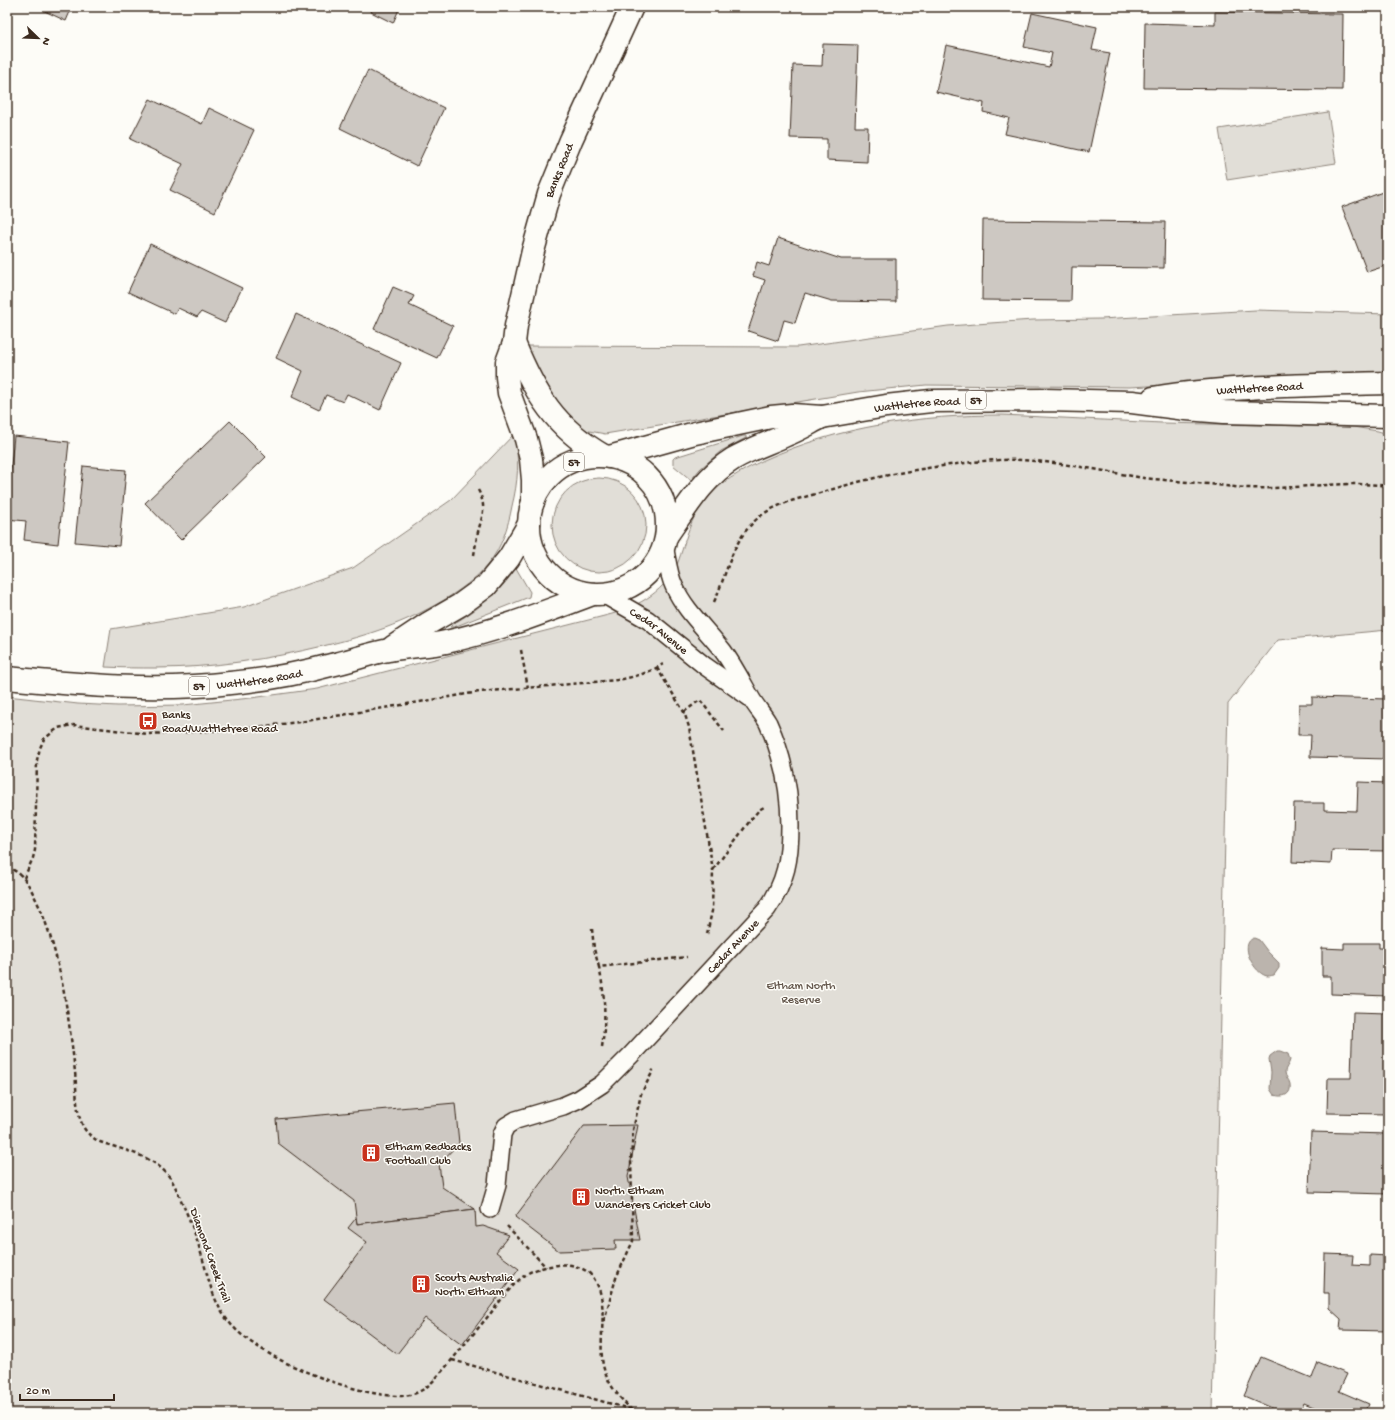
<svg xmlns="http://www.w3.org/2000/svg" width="1395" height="1420" font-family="'Gochi Hand',sans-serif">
<rect width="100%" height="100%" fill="#fdfcf7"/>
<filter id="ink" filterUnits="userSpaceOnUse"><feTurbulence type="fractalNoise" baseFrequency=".025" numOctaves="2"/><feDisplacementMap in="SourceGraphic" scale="8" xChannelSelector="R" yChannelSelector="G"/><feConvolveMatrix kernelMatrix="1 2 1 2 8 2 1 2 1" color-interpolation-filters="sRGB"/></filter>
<g filter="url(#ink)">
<g fill="#e1ded7" stroke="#8e847a">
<path d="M1328,112L1336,163L1227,180L1219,129Z"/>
<path d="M1256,310L1388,314V374L1129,387L926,385L858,392L605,434C597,432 589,432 581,428C564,419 541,373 530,356L526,346L798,347L948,326L1033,320L1101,319Z"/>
<path d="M1003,415L1162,423L1353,427L1378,431L1388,434V630L1278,640L1228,704L1212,1413H7V696L78,704L118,706L183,705L251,698L317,689L612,614C639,606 667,590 678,562C686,541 688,523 703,503C718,483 741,471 764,460C839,426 921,415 1003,415Z"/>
<path d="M514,434C520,459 518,482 512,506C508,527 502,547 488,564C476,579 460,590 444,600C403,624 369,635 323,646C269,659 212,668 156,668C139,668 122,668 105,667L111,629L244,607L353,568L451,500Z"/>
<path d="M743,436H746V438L721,451L700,469L691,480L673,465V459L675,457Z"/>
<circle cx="599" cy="525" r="47"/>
<path d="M516,568L530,592L529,597L454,627H450L453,624C478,609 500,593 516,568Z"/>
</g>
<g fill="#bbb4ad" stroke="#887d74">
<path d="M1254,938L1259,940L1268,952L1279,963V968L1274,975C1273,975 1270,976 1268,976C1256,976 1237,944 1254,938Z"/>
<path d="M1277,1051H1280L1288,1054L1290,1060C1289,1065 1285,1068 1285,1072C1285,1077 1289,1079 1290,1084C1292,1095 1283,1098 1274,1095L1270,1089L1271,1072L1269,1059L1270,1056Z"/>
</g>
<g fill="#cdc8c2" stroke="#3b2a1e">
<path d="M36,7H72L66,21Z"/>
<path d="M373,7H400L393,23L371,12Z"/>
<path d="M1215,12L1343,14L1342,90L1144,88L1145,23L1215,25Z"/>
<path d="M1032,13L1097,27L1092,50L1110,53L1089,152L1005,134L1009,118L983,112L984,103L936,92L946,45L1049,67L1052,53L1024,47Z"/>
<path d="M823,44L858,45L855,127H868L867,162L827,160V139L790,138L793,65L822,66Z"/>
<path d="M368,70L444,108L417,166L340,128Z"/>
<path d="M150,99L202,124L209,108L254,130L215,212L170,190L183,164L130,139Z"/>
<path d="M1388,190V265L1367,272L1342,207Z"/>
<path d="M983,220L1165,222L1164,268L1072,267L1071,301L982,300Z"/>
<path d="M778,238L841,259H896V302L832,301L805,293L795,323L784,320L778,341L748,331L765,280L753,276L757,262L769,266Z"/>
<path d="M150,244L242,288L225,323L201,312L197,317L178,308L175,314L128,292Z"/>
<path d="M393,287L414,296L409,305L453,326L437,358L374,329Z"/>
<path d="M296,314L401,363L380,410L347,394L343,402L326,395L319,410L292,397L303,371L276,358Z"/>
<path d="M230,421L266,457L181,540L145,503Z"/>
<path d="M14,436L69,442L58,544L24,540L26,521L7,519V504Z"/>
<path d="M83,466L126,470L119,546L75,542Z"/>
<path d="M1312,697L1388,699V759L1310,757L1311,735H1298L1299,704H1312Z"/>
<path d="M1358,782L1388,783V851L1332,850L1331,864L1292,862L1294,803H1324V810L1357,811Z"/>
<path d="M1344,943H1379V948H1388V996L1331,994V976H1322V948L1344,949Z"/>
<path d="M1353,1012L1388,1013V1114L1327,1113L1328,1078H1351Z"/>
<path d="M455,1103L459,1143L439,1164L442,1187L475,1209L357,1224L354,1201L278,1143L276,1119Z"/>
<path d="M638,1125L628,1177L640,1240H615L616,1249L559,1251L515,1217L584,1126Z"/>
<path d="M1311,1132L1388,1134V1194L1309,1192Z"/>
<path d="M475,1209L476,1227L483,1226L509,1235L496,1252L519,1269L462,1345L425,1318L397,1354L324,1299L367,1242L348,1228L356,1218L357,1224Z"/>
<path d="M1325,1254L1353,1255L1352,1265L1370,1266V1255L1388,1256V1331L1340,1330L1341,1319L1329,1308V1293H1324Z"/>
<path d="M1261,1357L1312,1378L1318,1362L1347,1374L1339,1391L1369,1404L1367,1409L1376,1413H1328L1304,1403L1300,1413H1284L1244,1396Z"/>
</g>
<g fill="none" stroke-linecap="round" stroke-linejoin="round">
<defs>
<g id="service">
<path id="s1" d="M603,594L648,620L705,666L749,697"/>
<path id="s2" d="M490,1209L497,1185L502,1134L506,1126L516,1120L563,1106L579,1099L602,1084L631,1055L767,909C786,882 790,858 790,826C790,790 783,756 768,723C763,714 756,707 751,698C742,682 734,666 723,651C707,630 685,611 674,586C668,573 667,559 664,545"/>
</g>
<g id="minor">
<path d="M514,343C535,394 555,428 604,456"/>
<path id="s3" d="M533,502V480L531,459L526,439L509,393L507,377V362L514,343L516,326L533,251L549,194L571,140L632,7"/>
</g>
<g id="primary">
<path id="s4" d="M1153,398C1229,386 1311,385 1388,383"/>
<circle cx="598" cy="525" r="69"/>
<path id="s5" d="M609,457L695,433L771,417L792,415L822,417L886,406L931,401L1045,400L1132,402L1186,409L1224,412L1388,416"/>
<path d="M667,535C686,508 705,476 733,459C750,449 769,443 786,435C799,430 810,423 822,417"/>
<path d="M393,647L429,623L460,605L486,586L509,558L529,524"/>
<path id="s6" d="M7,678C81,685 156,692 230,683C264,680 298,674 331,665C351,661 370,653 389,650C408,646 428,646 446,642C497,631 544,612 593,594"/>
</g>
</defs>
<use href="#service" stroke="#3b2a1e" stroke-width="20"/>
<use href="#minor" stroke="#3b2a1e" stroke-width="25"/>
<use href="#primary" stroke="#3b2a1e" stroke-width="25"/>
<g stroke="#3b2a1e" stroke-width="2.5" stroke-dasharray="4 3" stroke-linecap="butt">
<path d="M474,555C475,549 476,543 477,536C481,518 488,508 478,490"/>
<path d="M714,602C728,572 731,541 758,518C777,502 807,497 830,490C869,478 909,470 950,465C978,461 1006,458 1035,461C1071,464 1108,472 1144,478C1161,480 1179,481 1196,483C1213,484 1230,487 1247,488C1294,490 1341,480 1388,486"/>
<path d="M521,650L528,688"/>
<path d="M657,668L684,712L689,727L713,870L712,911L707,934"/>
<path d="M684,712L700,700L724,731"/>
<path d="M7,866C13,870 20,873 24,879C31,887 35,898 40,908C61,959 69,1017 75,1072C77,1089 75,1110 83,1126C86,1133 94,1139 100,1142C123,1150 151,1155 167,1174C175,1183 179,1196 184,1207C190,1221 196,1235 200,1250C208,1275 212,1302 229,1322C241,1337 259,1348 275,1357C303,1373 383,1404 413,1394C427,1390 436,1378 445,1368C460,1350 475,1332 490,1314C502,1299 513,1282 530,1272C539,1268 549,1266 558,1265C570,1263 584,1267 592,1276C612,1301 596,1341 604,1369C608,1385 623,1402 635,1413"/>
<path d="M713,870L752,818L759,810L764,807"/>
<path d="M24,878L33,858L35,850L37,760L40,748L44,739L58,728L73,725L148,734L229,730L300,722L479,692L617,680C634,677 649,673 663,664"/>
<path d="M592,929L594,949L599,967"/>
<path d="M602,1047C606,1020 605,994 599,967L687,957"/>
<path d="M507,1226L546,1267"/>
<path d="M604,1321L616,1278L633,1241L631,1160L633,1130L641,1094L653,1071L652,1070"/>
<path d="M452,1360L630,1409"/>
</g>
<use href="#service" stroke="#fdfcf7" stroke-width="17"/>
<use href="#minor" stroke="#fdfcf7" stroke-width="22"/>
<use href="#primary" stroke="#fdfcf7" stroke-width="22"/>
</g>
</g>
<defs>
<symbol id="bus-square" viewBox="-11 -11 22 22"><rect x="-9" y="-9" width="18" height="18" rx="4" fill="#c8321e" stroke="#fdfcf7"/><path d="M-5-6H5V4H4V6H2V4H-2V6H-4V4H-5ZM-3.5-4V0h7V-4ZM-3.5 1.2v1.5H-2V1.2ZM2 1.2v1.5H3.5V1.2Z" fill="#fff"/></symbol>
<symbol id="building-square" viewBox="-11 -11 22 22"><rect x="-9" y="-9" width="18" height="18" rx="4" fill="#c8321e" stroke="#fdfcf7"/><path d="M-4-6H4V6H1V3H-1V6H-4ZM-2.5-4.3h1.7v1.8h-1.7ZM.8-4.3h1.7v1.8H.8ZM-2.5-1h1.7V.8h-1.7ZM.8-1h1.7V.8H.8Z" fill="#fff"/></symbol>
</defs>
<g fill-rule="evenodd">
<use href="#bus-square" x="137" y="710" width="22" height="22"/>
<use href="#building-square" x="360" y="1142" width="22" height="22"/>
<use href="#building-square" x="570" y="1186" width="22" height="22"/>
<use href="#building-square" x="410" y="1273" width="22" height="22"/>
</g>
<g text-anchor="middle" stroke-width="3" stroke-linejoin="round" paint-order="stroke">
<g fill="#fdfcf7" stroke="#75695f" stroke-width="1">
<rect x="966" y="391" width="20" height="18" rx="3"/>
<rect x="564" y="453" width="20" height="18" rx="3"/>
<rect x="189" y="677" width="20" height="18" rx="3"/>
</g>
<g font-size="11" font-weight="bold" fill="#3b2a1e">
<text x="976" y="404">57</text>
<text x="574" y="466">57</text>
<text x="199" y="690">57</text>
</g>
<g font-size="12" fill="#3b2a1e" stroke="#fdfcf7">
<text dy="4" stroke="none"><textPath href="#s3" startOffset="343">Banks Road</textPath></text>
<text dy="4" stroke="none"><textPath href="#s4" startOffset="107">Wattletree Road</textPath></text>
<text dy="4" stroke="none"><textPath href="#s5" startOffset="314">Wattletree Road</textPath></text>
<text dy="4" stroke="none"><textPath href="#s1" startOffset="67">Cedar Avenue</textPath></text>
<text dy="4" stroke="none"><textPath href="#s6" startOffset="253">Wattletree Road</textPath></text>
<text dy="4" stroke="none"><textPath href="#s2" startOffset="381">Cedar Avenue</textPath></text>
<text transform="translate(211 1255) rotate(70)" y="4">Diamond Creek Trail</text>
</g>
<g font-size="12" fill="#3b2a1e" stroke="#fdfcf7" text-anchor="start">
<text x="162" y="718">Banks<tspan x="162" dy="14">Road/Wattletree Road</tspan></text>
<text x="385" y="1150">Eltham Redbacks<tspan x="385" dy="14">Football Club</tspan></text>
<text x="595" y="1194">North Eltham<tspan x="595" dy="14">Wanderers Cricket Club</tspan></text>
<text x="435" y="1281">Scouts Australia<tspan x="435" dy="14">North Eltham</tspan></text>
</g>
<g font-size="12" fill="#64574c" stroke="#fdfcf7">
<text x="801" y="989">Eltham North<tspan x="801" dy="14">Reserve</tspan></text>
</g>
</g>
<rect width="1395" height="1420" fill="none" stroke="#fdfcf7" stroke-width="24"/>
<rect x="12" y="12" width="1371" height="1396" fill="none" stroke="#3b2a1e" stroke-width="1.5" filter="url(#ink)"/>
<g transform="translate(38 38) rotate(113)" stroke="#fdfcf7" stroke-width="3" paint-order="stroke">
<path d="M0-3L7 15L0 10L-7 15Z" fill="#3b2a1e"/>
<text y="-6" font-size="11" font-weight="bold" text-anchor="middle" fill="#3b2a1e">N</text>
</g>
<path d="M20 1394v6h94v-6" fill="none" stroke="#3b2a1e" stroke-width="2"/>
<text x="26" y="1394" font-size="12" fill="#3b2a1e" stroke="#fdfcf7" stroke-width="3" paint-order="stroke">20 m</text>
</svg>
